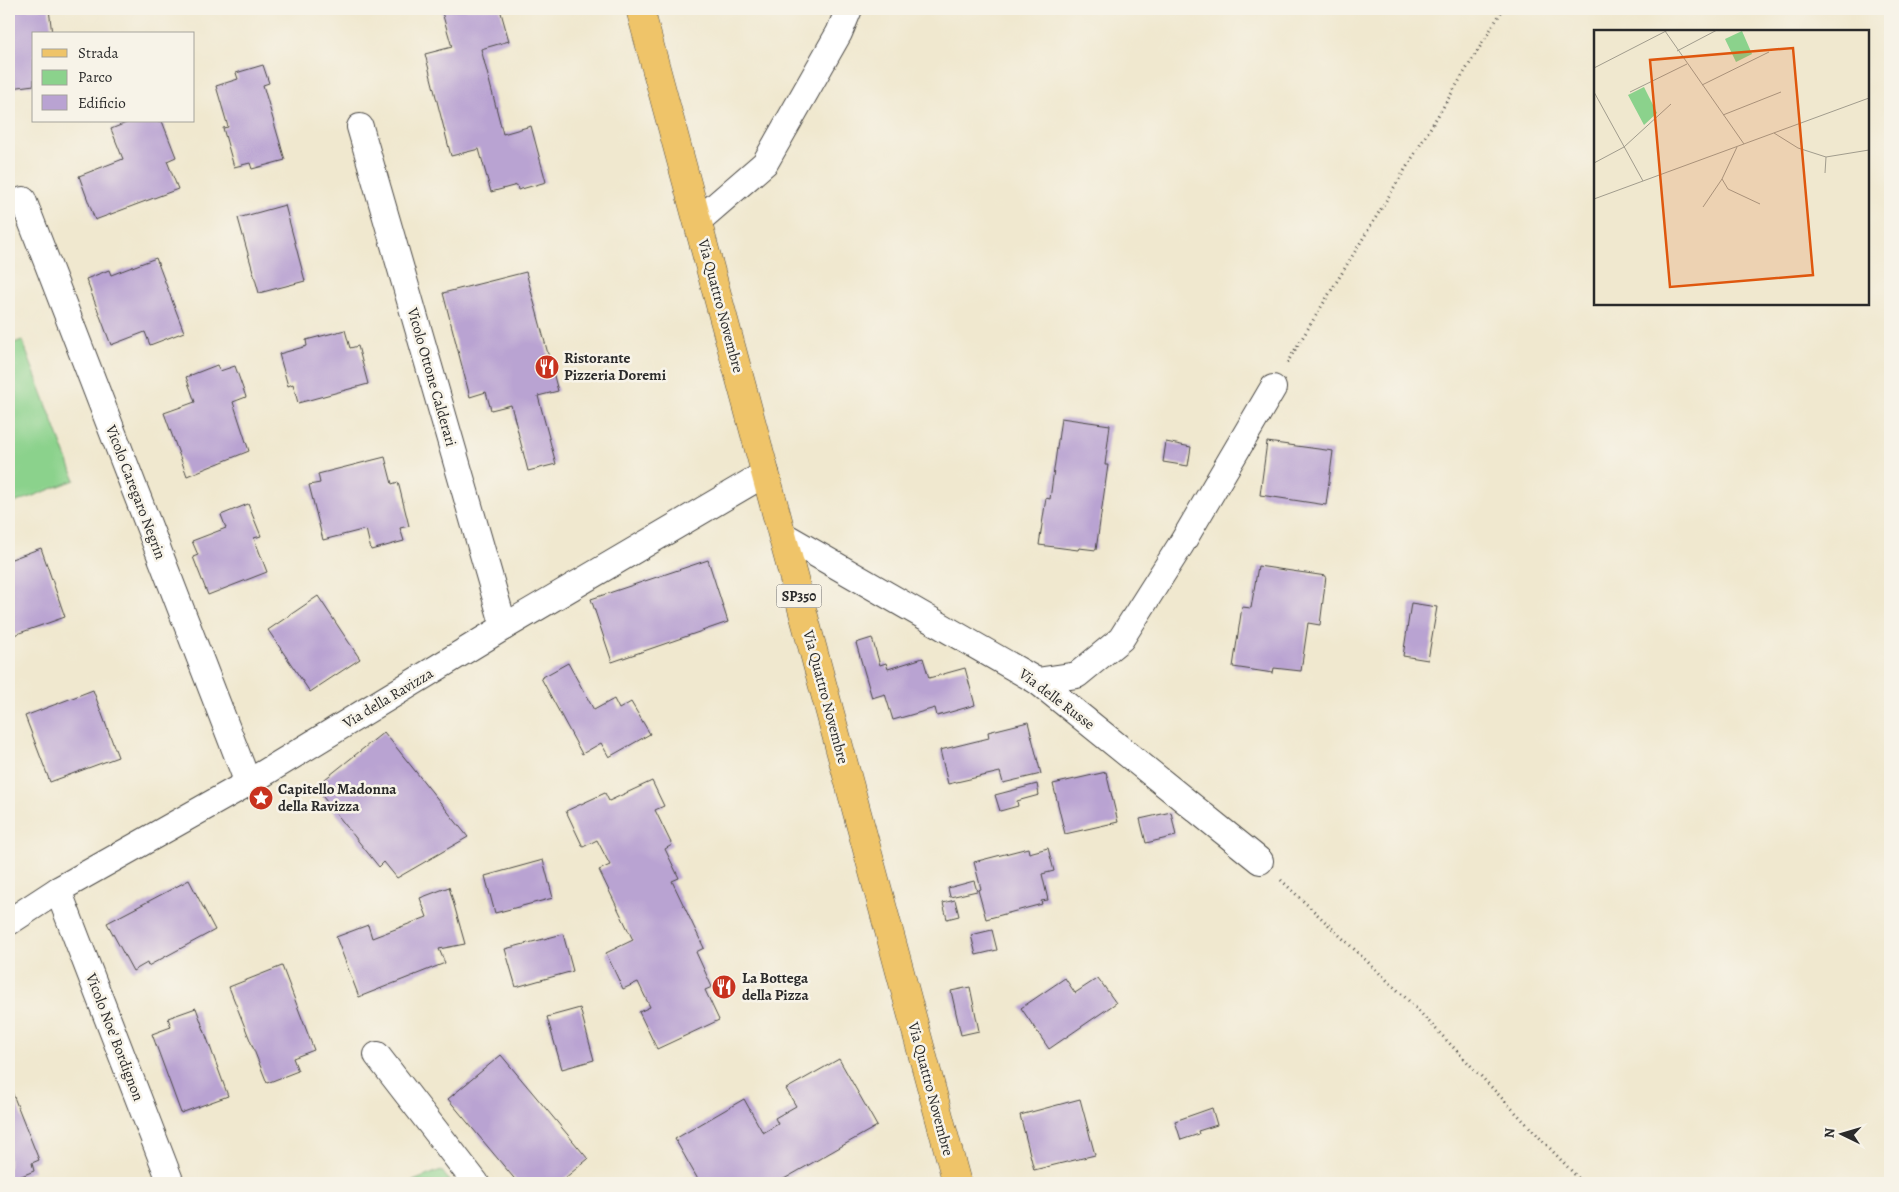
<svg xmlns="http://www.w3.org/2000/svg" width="1899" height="1192" font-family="Alegreya,serif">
<rect width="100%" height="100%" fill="#f7f3e8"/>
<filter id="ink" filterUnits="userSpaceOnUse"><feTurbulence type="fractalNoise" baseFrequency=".02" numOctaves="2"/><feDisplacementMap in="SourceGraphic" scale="10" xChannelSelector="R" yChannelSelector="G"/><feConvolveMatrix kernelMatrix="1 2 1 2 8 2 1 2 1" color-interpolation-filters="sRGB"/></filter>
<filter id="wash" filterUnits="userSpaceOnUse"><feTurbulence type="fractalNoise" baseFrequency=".0096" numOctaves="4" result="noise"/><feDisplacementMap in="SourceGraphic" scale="20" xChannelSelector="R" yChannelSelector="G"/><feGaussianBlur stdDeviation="1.12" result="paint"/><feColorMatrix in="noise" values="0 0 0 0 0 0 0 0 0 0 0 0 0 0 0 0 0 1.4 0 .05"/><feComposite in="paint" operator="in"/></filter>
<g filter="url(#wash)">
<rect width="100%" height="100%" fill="#f0e8cf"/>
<g fill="#8bd28c" stroke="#5b7e5c">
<path d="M22,340L75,480L9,505V345Z"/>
<path d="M441,1170L451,1183H408Z"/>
</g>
<g id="blocks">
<g fill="#b9a3d2">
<path d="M9,9H49L52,34H34V85L11,88L9,67Z"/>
<path d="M441,9H500L509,41L481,49L503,134L531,126L546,182L518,190L517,185L491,192L479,149L451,156L425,54L452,47Z"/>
<path d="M263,65L269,83L263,85L285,160L252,169L250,163L234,167L223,128L228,127L216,86L238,79L236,73Z"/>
<path d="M131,121H162L176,157L167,161L178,189L95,220L79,176L123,159L111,129Z"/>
<path d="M285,205L305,281L259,293L238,218Z"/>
<path d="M156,258L184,332L150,345L145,332L111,345L86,279L109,270L111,275Z"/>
<path d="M526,272L558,391L538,396L556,464L528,471L511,405L491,410L486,392L470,397L443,293Z"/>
<path d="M345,330L350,348L358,346L368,384L298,403L293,384L288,386L279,354L307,346L306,340Z"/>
<path d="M217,365L220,371L235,366L246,397L233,402L249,451L187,476L164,413L195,402L186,377Z"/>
<path d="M1061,418L1110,425L1105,465H1108L1096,550L1079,548L1078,550L1039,545L1046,498L1050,499Z"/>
<path d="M1166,442L1191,447L1188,466L1163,462Z"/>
<path d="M1267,442L1333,451L1326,505L1260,495Z"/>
<path d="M385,457L392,484L398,482L409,526L400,528L404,541L371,550L366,529L323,540L309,485L320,483L318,474Z"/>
<path d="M248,504L261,536L254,538L267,572L208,595L193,557L198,555L192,541L226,528L221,515Z"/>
<path d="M41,548L65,617L11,636L9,629V560Z"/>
<path d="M708,560L728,622L612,662L591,599Z"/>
<path d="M1258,566L1326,576L1320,625L1308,623L1301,671L1274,668L1273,673L1233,667L1242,607L1251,608Z"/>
<path d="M318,596L360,659L310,692L268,630Z"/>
<path d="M1411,603L1437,607L1428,660L1403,656Z"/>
<path d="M872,638L880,665L886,663L888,669L923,658L929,678L965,668L975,705L937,716L935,708L893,720L885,694L872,698L856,643Z"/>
<path d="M568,663L594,710L614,699L619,709L631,702L650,734L609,757L601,743L582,754L541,678Z"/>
<path d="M93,690L118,757L50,782L25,716Z"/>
<path d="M1028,722L1041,774L1003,783L1000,772L948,784L940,750L989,738L988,732Z"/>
<path d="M384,732L468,837L397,878L384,862L379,867L315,787Z"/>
<path d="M1106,772L1118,822L1065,834L1053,784Z"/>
<path d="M652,781L664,806L655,810L672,845L665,849L679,878L672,881L704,948L696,952L712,987L705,990L719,1020L657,1049L639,1012L650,1007L638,982L623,989L606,953L633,940L599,870L610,865L597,840L583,847L566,811L605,793L609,801Z"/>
<path d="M1037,784L1039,795L1017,801L1018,806L1000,811L995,795Z"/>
<path d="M1171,812L1176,836L1146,843L1140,819Z"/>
<path d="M1028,848L1029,853L1048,848L1054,871L1042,874L1048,900L1041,901L1042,904L986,919L978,890L981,889L974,862Z"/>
<path d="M543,860L553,898L495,913L485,876Z"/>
<path d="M189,880L215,930L148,966L147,963L133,971L107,923Z"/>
<path d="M974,881L977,891L950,897L948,888Z"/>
<path d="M449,887L465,944L439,949L445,963L359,997L336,937L368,925L372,938L427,917L420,898Z"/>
<path d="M955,900L959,916L947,919L943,903Z"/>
<path d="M992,930L997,950L976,955L971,935Z"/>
<path d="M563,934L573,971L516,987L505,949Z"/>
<path d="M282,966L314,1050L293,1058L298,1071L267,1083L229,987Z"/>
<path d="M1065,978L1075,993L1098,978L1116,1003L1049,1049L1021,1008Z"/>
<path d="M970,987L979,1031L961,1035L951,991Z"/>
<path d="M196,1008L228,1096L181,1113L152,1034L171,1027L168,1018Z"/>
<path d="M580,1008L594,1060L562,1069L547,1017Z"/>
<path d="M501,1055L588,1159L559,1183H518L448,1099Z"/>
<path d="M839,1059L877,1126L777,1183H700L675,1139L744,1099L763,1133L778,1124L775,1118L796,1106L786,1089Z"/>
<path d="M12,1092L39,1160L32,1163L34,1171L9,1181V1094Z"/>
<path d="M1080,1099L1095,1155L1034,1170L1020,1115Z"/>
<path d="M1212,1108L1217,1125L1198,1131L1199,1134L1181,1140L1175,1121Z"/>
</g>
</g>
</g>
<g filter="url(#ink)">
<use href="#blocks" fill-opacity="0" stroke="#494744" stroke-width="1"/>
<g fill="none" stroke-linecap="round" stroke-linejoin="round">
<defs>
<g id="street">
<path d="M360,127L504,627"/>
<path d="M23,200L248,783"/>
<path d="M698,221L765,163L839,33L849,9"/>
<path d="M783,535L1037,681L1260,861"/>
<path d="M1037,681L1077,675L1121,639L1182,543L1273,388"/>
<path d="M58,890L171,1183"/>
<path d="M9,922L58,890L248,783L504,627L766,473"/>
<path d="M377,1055L476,1183"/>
</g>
<path id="primary" d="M640,9L957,1183"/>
</defs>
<use href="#street" stroke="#494744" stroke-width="28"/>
<use href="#primary" stroke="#494744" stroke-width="29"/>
<g stroke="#494744" stroke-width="3" stroke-dasharray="1 4" stroke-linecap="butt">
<path d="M1287,363L1503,9"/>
<path d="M1281,880L1410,1002L1583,1183"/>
</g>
<use href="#street" stroke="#fff" stroke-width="26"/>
<use href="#primary" stroke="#efc469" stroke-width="28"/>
</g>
</g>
<defs>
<symbol id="restaurant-disc" viewBox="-11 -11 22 22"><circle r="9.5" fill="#c8321e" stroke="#f7f3e8"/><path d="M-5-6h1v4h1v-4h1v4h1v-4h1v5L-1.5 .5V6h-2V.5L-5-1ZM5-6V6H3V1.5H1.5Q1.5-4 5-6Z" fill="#fff"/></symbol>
<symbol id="sight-disc" viewBox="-11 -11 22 22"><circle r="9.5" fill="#c8321e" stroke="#f7f3e8"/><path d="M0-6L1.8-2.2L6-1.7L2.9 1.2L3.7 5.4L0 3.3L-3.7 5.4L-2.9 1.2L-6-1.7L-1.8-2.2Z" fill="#fff"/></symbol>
</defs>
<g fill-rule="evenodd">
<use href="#restaurant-disc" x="533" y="353" width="28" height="28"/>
<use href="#sight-disc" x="247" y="784" width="28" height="28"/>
<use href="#restaurant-disc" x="710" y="973" width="28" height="28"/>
</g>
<g text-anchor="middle" stroke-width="5" stroke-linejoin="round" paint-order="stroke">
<rect fill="#f7f3e8" stroke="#686764" stroke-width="1" x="776.5" y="584.5" width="45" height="23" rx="4"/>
<g font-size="14" font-weight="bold" fill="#2b2b2b">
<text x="799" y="601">SP350</text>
</g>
<g font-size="15" fill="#2b2b2b" stroke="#f7f3e8">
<text transform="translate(721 306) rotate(75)" y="5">Via Quattro Novembre</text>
<text transform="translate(432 377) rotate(74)" y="5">Vicolo Ottone Calderari</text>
<text transform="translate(136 492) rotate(69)" y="5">Vicolo Caregaro Negrin</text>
<text transform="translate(826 697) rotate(75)" y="5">Via Quattro Novembre</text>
<text transform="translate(388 698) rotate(-31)" y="5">Via della Ravizza</text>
<text transform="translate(1057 699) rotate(37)" y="5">Via delle Russe</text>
<text transform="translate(115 1037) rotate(69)" y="5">Vicolo Noe' Bordignon</text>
<text transform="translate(931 1089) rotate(75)" y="5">Via Quattro Novembre</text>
</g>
<g font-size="15" font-weight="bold" fill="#2b2b2b" stroke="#f7f3e8" text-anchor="start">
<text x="564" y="363">Ristorante<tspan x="564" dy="17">Pizzeria Doremi</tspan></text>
<text x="278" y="794">Capitello Madonna<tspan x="278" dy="17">della Ravizza</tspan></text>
<text x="742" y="983">La Bottega<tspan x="742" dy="17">della Pizza</tspan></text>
</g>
</g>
<g transform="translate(1594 30)">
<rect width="275" height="275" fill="#f0e8cf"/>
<path d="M148,1L158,24L142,32L131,9ZM50,57L63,83L50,95L34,65Z" fill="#8bd28c"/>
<path fill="none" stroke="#a19c8d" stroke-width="1" d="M71,1L150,114M83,21L123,0M0,38L74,0M108,55L175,22M0,62L49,151M36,62L93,34M129,85L187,62M180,103L204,118L232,127L231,143M232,127L275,120M0,133L30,117L77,74M128,149L134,159L166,174M0,169L275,68M109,177L128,149L143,117"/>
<path fill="#df570e" fill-opacity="0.15" stroke="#df570e" stroke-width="2.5" d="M199,18L219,245L76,257L56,30Z"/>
<rect width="275" height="275" fill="none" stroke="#2b2b2b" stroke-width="2.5"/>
</g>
<rect width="1899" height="1192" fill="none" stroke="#f7f3e8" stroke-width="30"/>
<rect x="32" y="32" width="162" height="90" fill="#f7f3e8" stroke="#a5a39c"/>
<rect x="42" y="49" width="25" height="8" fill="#efc469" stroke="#a5a39c"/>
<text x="78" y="58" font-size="15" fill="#2b2b2b">Strada</text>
<rect x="42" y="70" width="25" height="15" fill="#8bd28c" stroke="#a5a39c"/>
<text x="78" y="82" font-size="15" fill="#2b2b2b">Parco</text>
<rect x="42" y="95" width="25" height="15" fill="#b9a3d2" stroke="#a5a39c"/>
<text x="78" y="108" font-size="15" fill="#2b2b2b">Edificio</text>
<g transform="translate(1842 1134) rotate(275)" stroke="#f7f3e8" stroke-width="4" paint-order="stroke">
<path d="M0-4L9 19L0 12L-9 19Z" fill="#2b2b2b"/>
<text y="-8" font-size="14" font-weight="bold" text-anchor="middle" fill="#2b2b2b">N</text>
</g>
</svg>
